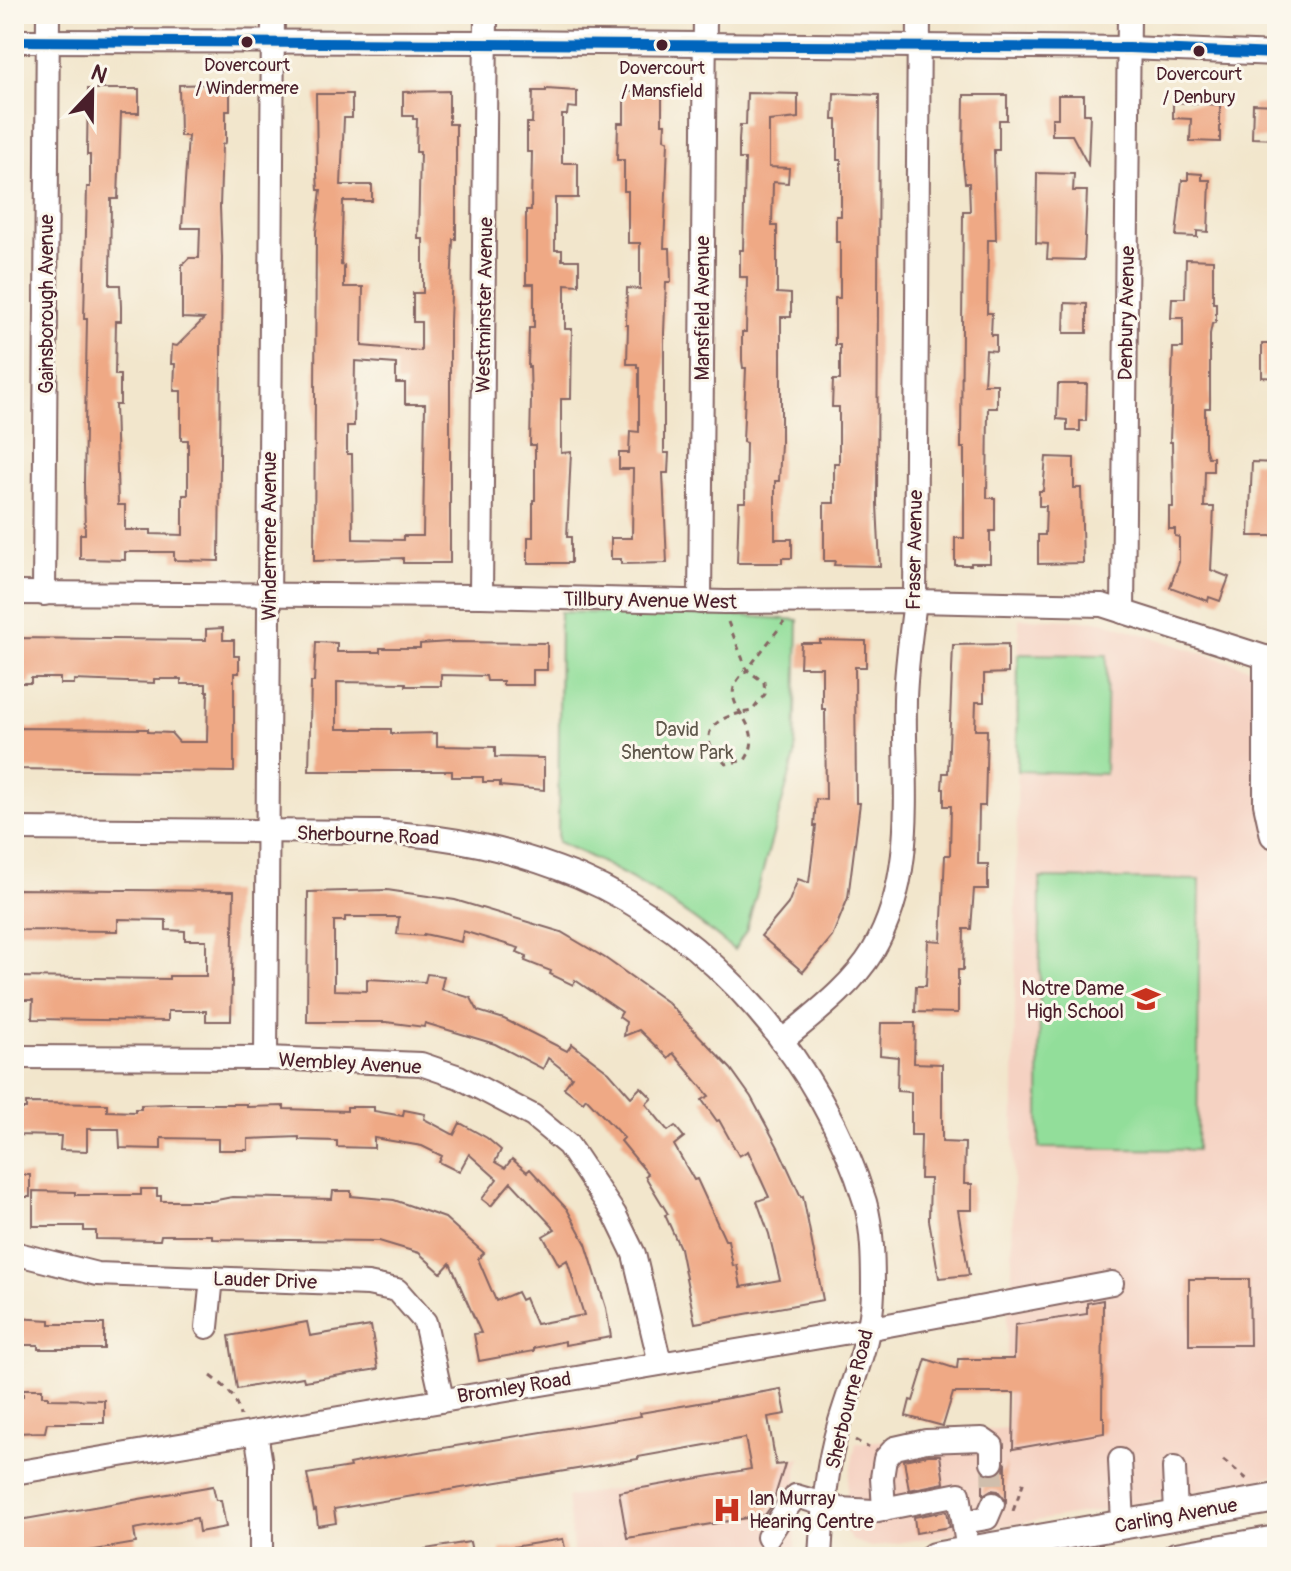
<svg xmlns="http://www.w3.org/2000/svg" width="1291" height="1571" font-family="Pangolin,sans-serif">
<rect width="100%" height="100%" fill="#fbf7ec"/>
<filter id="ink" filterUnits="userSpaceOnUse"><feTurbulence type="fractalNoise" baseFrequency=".0125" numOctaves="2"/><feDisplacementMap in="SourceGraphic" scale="16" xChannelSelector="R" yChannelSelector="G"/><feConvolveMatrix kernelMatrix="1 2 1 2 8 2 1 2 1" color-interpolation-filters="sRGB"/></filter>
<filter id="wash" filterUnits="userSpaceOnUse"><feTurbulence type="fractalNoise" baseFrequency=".006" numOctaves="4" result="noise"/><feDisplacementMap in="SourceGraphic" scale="32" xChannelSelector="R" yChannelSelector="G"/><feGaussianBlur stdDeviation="1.8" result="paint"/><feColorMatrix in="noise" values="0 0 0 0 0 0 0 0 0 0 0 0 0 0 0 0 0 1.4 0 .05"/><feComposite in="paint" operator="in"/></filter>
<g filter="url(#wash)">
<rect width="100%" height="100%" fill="#f2e6cc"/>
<g fill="#f5d2c2">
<path d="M1165,14H1277V25L1172,22Z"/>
<path d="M1019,618L1102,621L1277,677V1475L1104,1510L871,1547L851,1540L843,1526L848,1482L856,1443L1007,1428V1316L1014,1301L1012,1274Z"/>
<path d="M801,1458L797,1469L795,1553L792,1557H574L567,1497Z"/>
</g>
<g fill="#92de9a" stroke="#6e7e62" stroke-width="2">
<path d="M560,612L744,616L798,620L795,756L746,931L734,950C680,905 623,870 558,842Z"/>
<path d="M1018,654L1107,655L1105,774L1017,771Z"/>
<path d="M1040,878L1200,880L1197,1150L1039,1148Z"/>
</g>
<g id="blocks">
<g fill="#efa985" fill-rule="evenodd">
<path d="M216,84L230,85V111H226V142L222,145L220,207L222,258L219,561L174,560V552H125V560L80,559V534H85L84,483L87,319H84L87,187H90V155H87V150L88,89H139V113H121L118,199H111L110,285H120L121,307V321H116L115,375H120V405H115L118,505H125V530H151V534L183,535V495H188V440H181V391H174L175,364H171L172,345L177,346L204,319L182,318V265L189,258H199L200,228H182L188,136H180L179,85Z"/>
<path d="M546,89L577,91V108L568,107L567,115H562V163H578V198H555V250H562V260H579V285L565,284V329H572L571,399H561V453L571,452L567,537H571V563H528V537H533V500H535V445H530L531,399L530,367H528L529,328H534V284H526V210H531L532,152H527V123H532L533,91H546Z"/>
<path d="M449,91V124H456V239H453L450,322V563H403V558L314,561L316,232L321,190H318L317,174L316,94H352V118H344L341,185H372V201H343L341,265L344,266V287H363L362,346L421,351V322H413V293H423V239H418L420,152H416L417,119H413V116H403V92ZM355,361L396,364V383H405V404H425L423,536H403V540L353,539L352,454H347V426H354Z"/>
<path d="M624,92H662V124H665L664,139L668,141L664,248H670L671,282H666L664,333V453H669L668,473H663L667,563L621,564V559H611V538H632L633,469H619V453H629L630,431L639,432V367H637V364H627L628,325H626L627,288L640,289V243H628V191H624V160H617L618,123H624Z"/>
<path d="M747,93L798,94V118L769,121V167L789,168L788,183L773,182L772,226H777V293L791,294V317H781V443L779,481H775V539H792V558H782V563H737L739,502H745L746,443L743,442L746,368H743L742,360V332H746L747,277H740V250H743L745,159H739V141L740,125H746Z"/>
<path d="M834,93L879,95L877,504L880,566L834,565L835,561H824V503H834V463H839V407H832L833,380H840V345H835V298H840V242H836V216H841V160H837V120H833Z"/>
<path d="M964,95H1007V120H999V150H994L996,240H988L987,313H992L991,335H996V351L986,350L984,384H997V408H988L987,498H995V531H990V563H971V565H955V538H964V448H961L963,211H970L969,183H965L963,163Z"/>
<path d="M1058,95H1084V114H1090L1088,165L1072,135H1052V118H1058Z"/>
<path d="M1173,102L1220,105V142L1190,141L1191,119L1173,118Z"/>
<path d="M1253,104L1277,105V139L1252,138Z"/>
<path d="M1037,173L1074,174L1073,191H1087L1084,260L1047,259L1048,244L1036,243Z"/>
<path d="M1188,173L1202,174V180H1210L1208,232L1197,231V237L1176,236L1182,180H1188Z"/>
<path d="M1186,259L1213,260V303H1216V322L1212,324L1210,334V408H1205V447L1208,457H1213V471H1205L1204,507H1214L1211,570L1229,577L1220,601L1209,597L1208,601L1170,587L1179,562V537L1175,536V529H1169V507H1173L1172,442H1170L1173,348H1183V318H1171L1172,298H1185Z"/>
<path d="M1065,303L1087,304V333H1064Z"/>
<path d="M1262,344H1277V378L1262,377Z"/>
<path d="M1058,384H1087L1086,421H1080V431H1067V420L1057,419Z"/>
<path d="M1046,457L1074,458V488H1081L1083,563L1038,564V535H1045L1046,506H1039V491H1043Z"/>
<path d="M1252,462L1277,463V536H1249Z"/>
<path d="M223,628V640H234V656H239V673H234V772L14,769V728L148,729V732L171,733L179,742H207L208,691H206V684H181V679H154V683L74,680V684H60V678H31V683H14V638L206,640V629Z"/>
<path d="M820,640L866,641V667H855L856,803H860L848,898L832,937L803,972L761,936L788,904L798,879L809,883L816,826H814L816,799L826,800L825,709H822V667H800L801,643H820Z"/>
<path d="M316,642L337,643V652H380V648H420V644L449,642L547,643V670H533V685H503V681H487L486,676L441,675V686H406V683L337,682V729H391V734L437,733V746L495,747V757L544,758V790L500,786V782H483V777H452V771H309L311,682H314Z"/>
<path d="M1008,644V673L984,674V702H976L975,730H987L985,806H979L978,864H988V889H974L971,929H964L963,970H958V1013L915,1012L916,986H926L928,940L941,941L945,855H950L951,806H944V789H942L943,773H948L953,645Z"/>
<path d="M14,889L234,891L231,1021H206V1011H168V1021L32,1019L33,1000H14V977L169,979V976H206V940H185V931L166,930V920L118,919V931L14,930Z"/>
<path d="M387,890L455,900L561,932L605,958L667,1002L731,1069L751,1097L779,1149L801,1197L803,1196L823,1300L695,1323L680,1248L665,1215L668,1214L645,1176L648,1174L621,1141L624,1138L586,1098L583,1102L564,1088L572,1077L548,1058L543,1069L495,1044L425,1023L424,1027L386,1022H307L308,892ZM345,917H399L397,934L424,936V934L461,942L463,931L519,948L517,952L527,956L525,961L551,971L550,974L573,985L575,980L622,1012L619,1017L626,1022L624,1036L639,1030L668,1058L673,1053L709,1096L702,1100L717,1121L719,1120L739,1156L748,1151L769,1197L757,1201L769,1234L780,1280L741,1287L737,1265L733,1266L728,1240H725L697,1179L694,1180L674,1145L684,1137L675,1126L668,1131L646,1104L652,1098L641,1087L631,1097L609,1072L572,1044L567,1051L504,1019L478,1011L471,998L441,989L444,976L427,974L425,982L367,979V991L334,990V921H345Z"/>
<path d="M881,1023H915L914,1063L942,1064V1142L965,1143L964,1184H972V1210H958L969,1275L939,1278L929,1220L930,1179H920L921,1135H911V1092L897,1091L898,1057L880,1055Z"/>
<path d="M26,1103L107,1104V1111L135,1112V1109H141V1105L172,1104H247V1107L284,1106V1109L347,1111V1107H374V1111L403,1116L404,1110L425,1114L424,1119L454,1135L460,1123L487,1138L501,1150L495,1162L505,1168L512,1159L527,1172L530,1169L567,1209L586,1244L606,1308L611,1337L565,1345V1341L534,1348V1351L479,1361L474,1334L481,1333L450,1263L441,1273L419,1253L379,1241L212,1239V1235H161L160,1240L96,1239V1231H84V1226H33V1191L75,1192V1195H141V1189H157V1196H161V1201H212L232,1197L332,1199L333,1191H351V1196L394,1200L445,1218L484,1253L478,1259L496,1301L517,1292L521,1300L525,1298L536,1324L584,1315L567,1260L559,1265L543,1236L555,1229L511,1182L491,1206L482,1199L497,1179L469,1154L459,1172L439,1162L442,1156L422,1146L374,1138V1148L337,1147V1141L299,1140V1137L248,1139V1150H218V1139L161,1138V1149L120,1148L119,1129H87V1151L60,1150L61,1136L14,1135V1109H26Z"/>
<rect x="14" y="1175" width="16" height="22"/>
<path d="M1189,1279H1249L1250,1345H1189Z"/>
<path d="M1103,1300L1102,1417H1104V1433L1013,1449L1014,1393H953L943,1426L906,1416L910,1400L913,1401L926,1359L957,1369L958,1359H1014L1015,1325L1087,1314V1303Z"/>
<path d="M15,1318L50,1320V1324H104V1349H38V1345H24V1338H15Z"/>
<path d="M307,1322L310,1336L371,1326L378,1369L304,1381L303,1377L237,1389L229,1336Z"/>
<path d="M23,1389H42V1396H48V1399L104,1400V1423H47L45,1432L14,1433V1396H23Z"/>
<path d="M781,1389L786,1414L768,1417L776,1465L785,1464L772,1505L765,1515L627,1538L619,1492L751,1469L745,1438L638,1457V1459L334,1509L336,1523L318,1526L316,1510L314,1511L307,1474L350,1467L349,1464L369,1460L641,1416L640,1413Z"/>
<path d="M928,1455H940L944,1483L909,1490L904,1460Z"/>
<path d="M1006,1462V1501L998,1491L991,1490L983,1495V1472L991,1476L998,1474L1004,1470Z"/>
<path d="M213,1486L216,1500H221L226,1527L199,1532L197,1518L134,1529L136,1543L54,1557H14V1521Z"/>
<path d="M947,1511L950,1527L916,1533L914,1517Z"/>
<path d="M563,1539L567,1557H500V1549Z"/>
<path d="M470,1542L473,1557H425V1549Z"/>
</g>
</g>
</g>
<g filter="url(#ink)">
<use href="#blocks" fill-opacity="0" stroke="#856563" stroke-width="2"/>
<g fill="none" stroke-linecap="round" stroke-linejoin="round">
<path stroke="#d0beac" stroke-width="22" stroke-dasharray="22 11" stroke-linecap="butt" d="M992,1462L993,1504"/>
<defs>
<g id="minor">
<path d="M14,41L486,42L1129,48L1277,54"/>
<path d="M14,593L481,596L725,602L915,601L1102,605L1277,661"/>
<path d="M44,594L48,14"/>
<path d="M481,596L486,14"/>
<path d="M700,602L705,14"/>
<path d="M1123,612L1129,14"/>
<path d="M1265,657V804L1272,836"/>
<path d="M14,829L379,832C450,836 512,849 578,876C712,933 823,1064 865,1202C873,1230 873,1263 873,1292C872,1345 846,1392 834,1443C825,1480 822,1519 820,1557"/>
<path d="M782,1041C814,1014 851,987 873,951C918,874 903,783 905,699C906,666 911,633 915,601L919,14"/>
<path d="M14,1057L266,1058L421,1064L459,1077L533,1116L568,1145L615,1215L634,1254L660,1363"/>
<path d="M266,1058L273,14"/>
<path d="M14,1253L97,1274L368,1284L397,1290L425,1322L442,1399"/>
<path d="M207,1327L212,1278"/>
<path d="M256,1433L261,1464V1557"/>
<path d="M1120,1460L1123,1524"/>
<path d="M1174,1468L1176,1514"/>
<path d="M14,1473L867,1329L1112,1283"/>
<path d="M884,1509L882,1478L885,1459L895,1448L926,1441L982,1439L992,1446V1462"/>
<path d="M964,1522L987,1518L993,1504"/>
<path d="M768,1537L786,1509L796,1496L840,1509L873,1511L959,1494L968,1551"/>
</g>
<g id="major">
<path d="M934,1557L1277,1498"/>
<path d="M1176,1557L1277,1540"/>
</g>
</defs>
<use href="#minor" stroke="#856563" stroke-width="26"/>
<use href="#major" stroke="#856563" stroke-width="32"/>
<g stroke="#856563" stroke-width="3" stroke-dasharray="6 6" stroke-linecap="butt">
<path d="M728,622L747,670L784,622"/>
<path d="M741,713C707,720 697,740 726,764L745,760C772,720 706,705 747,670L764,682L765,694L752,711L741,713"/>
<path d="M211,1376C227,1388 236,1396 240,1416"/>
<path d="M855,1440L869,1448"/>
<path d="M1223,1460L1248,1480"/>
<path d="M1013,1511L1025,1478"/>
</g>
<use href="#minor" stroke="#fff" stroke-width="22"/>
<use href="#major" stroke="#fff" stroke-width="28"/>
<defs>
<path id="bus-1" d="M14,41L1129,48L1277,54"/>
</defs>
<use href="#bus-1" stroke="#fbf7ec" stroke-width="16"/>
<use href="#bus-1" stroke="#0065bd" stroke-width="10"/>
</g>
</g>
<defs>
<symbol id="school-bare" viewBox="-9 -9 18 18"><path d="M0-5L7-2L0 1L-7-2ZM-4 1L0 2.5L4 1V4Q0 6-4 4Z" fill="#c8321e" stroke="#fbf7ec" stroke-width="2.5" paint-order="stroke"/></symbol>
<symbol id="hospital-bare" viewBox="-9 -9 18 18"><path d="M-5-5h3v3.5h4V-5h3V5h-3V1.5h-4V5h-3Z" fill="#c8321e" stroke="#fbf7ec" stroke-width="2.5" paint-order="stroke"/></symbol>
</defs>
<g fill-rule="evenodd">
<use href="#school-bare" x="1126" y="979" width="40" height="40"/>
<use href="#hospital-bare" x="707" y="1490" width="40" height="40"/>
</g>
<g fill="#4a1f2b" stroke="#fbf7ec" stroke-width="3">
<circle cx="247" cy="42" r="7"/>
<circle cx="662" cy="45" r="7"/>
<circle cx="1199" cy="51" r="7"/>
</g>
<g text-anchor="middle" stroke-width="6" stroke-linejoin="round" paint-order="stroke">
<g font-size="18" fill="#4a1f2b" stroke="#fbf7ec">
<text x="247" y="71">Dovercourt<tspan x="247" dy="23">/ Windermere</tspan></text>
<text x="662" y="74">Dovercourt<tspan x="662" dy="23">/ Mansfield</tspan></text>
<text x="1199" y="80">Dovercourt<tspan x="1199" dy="23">/ Denbury</tspan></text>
</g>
<g font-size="20" fill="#4a1f2b" stroke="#fbf7ec">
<text transform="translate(46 304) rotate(-90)" y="7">Gainsborough Avenue</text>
<text transform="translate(484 305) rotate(-89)" y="7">Westminster Avenue</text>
<text transform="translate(702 308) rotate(-90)" y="7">Mansfield Avenue</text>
<text transform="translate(1126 313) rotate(-89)" y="7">Denbury Avenue</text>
<text transform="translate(269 536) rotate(-90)" y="7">Windermere Avenue</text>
<text transform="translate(914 550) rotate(-89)" y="7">Fraser Avenue</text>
<text transform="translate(650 600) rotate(1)" y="7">Tillbury Avenue West</text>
<text transform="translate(368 835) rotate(2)" y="7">Sherbourne Road</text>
<text transform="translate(350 1063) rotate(3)" y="7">Wembley Avenue</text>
<text transform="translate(265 1280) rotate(2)" y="7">Lauder Drive</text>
<text transform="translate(514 1387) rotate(-9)" y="7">Bromley Road</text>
<text transform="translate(849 1399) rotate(-76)" y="7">Sherbourne Road</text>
<text transform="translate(1176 1515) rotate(-10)" y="7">Carling Avenue</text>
</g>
<g font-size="20" fill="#60584c" stroke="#fbf7ec">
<text x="677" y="736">David<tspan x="677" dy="23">Shentow Park</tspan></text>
</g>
<g font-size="20" fill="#4a1f2b" stroke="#fbf7ec" text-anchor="end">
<text x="1124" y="995">Notre Dame<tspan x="1124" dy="23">High School</tspan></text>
<text x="749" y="1505" text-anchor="start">Ian Murray<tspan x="749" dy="23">Hearing Centre</tspan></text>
</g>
</g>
<rect width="1291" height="1571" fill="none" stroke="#fbf7ec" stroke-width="48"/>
<g transform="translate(92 92) rotate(22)" stroke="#fbf7ec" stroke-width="6" paint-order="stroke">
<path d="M0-6L14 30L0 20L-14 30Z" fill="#4a1f2b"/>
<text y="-12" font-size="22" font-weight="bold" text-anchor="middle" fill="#4a1f2b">N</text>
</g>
</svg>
